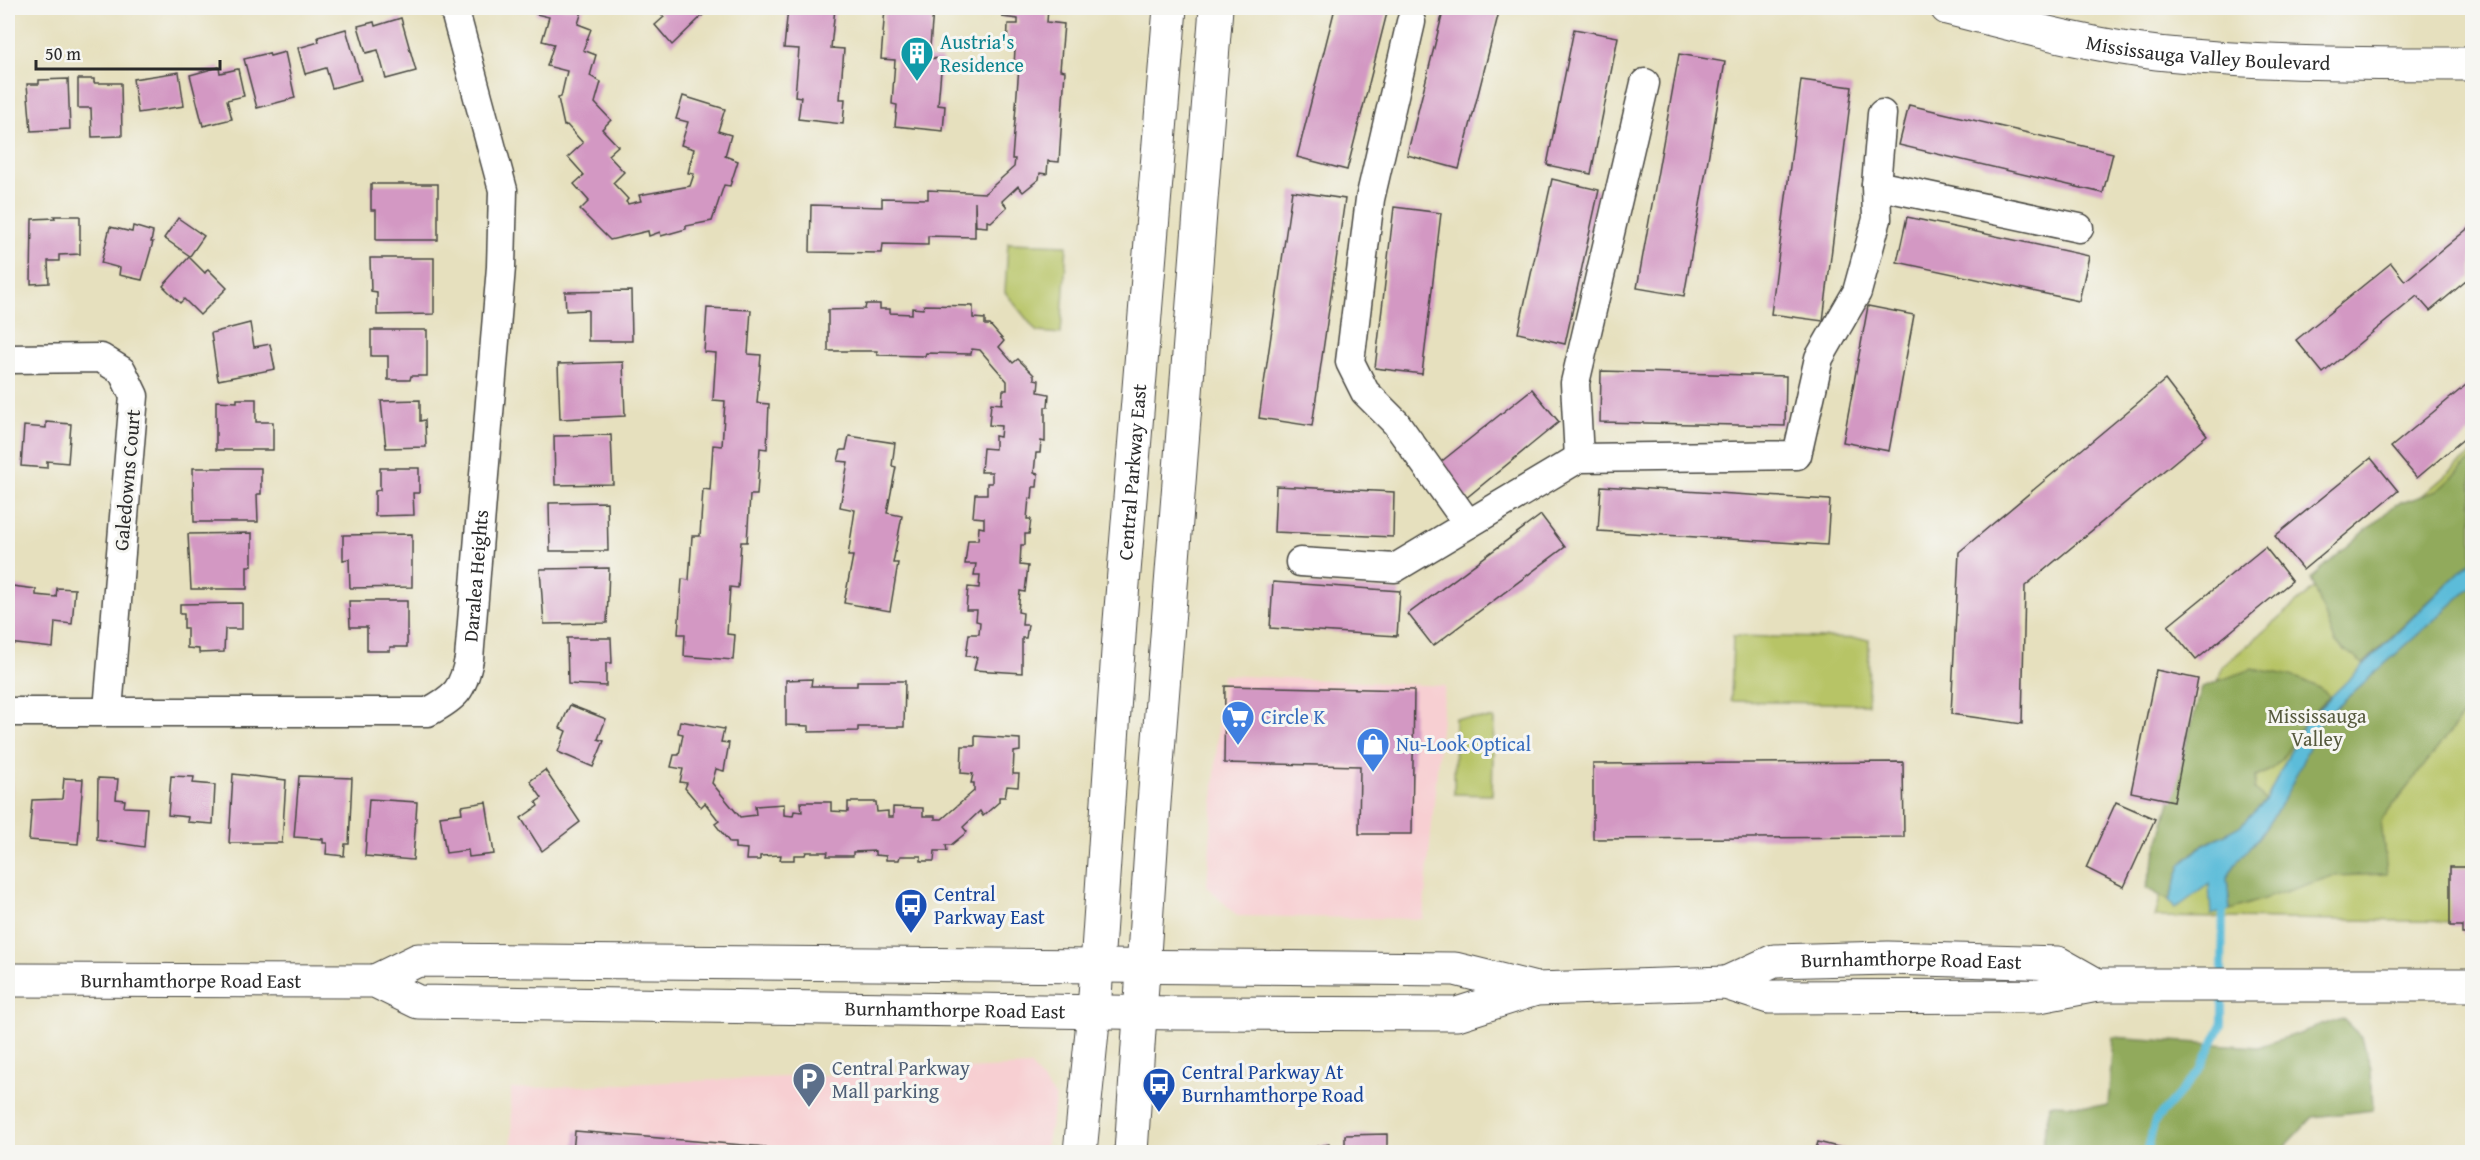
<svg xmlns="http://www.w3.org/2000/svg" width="2480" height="1160" font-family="'Gentium Book Plus',serif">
<rect width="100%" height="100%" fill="#f6f6f2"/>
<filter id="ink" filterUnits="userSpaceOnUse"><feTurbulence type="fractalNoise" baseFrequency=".0167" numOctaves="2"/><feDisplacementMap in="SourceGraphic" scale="12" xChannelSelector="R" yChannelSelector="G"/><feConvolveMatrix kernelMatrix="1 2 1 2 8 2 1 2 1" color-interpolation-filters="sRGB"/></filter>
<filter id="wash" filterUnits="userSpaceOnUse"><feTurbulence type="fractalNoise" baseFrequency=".008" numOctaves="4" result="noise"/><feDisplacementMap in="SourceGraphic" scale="24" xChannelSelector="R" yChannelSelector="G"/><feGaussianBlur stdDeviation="1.35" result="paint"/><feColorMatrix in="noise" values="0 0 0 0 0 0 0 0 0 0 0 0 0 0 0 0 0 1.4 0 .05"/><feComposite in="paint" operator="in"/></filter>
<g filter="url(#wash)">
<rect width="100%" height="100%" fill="#e6e0be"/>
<g fill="#f7cfd2">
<path d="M1222,675L1445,686L1423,919L1237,916L1207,886Z"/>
<path d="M1031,1066L1056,1098L1045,1152H512L511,1089Z"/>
</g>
<g fill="#b7c466" stroke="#717848" stroke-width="1.5">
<path d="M1008,243L1067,245L1061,334L1037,332L1005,292Z"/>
<path d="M2472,453V922L2155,917L2222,667Z"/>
<path d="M1733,636L1869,639L1868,704L1731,701Z"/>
<path d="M1455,718L1494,719L1492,795L1454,794Z"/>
</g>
<g fill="#91aa5b" stroke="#5e6a43" stroke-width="1.5">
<path d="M2472,459V560L2363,664L2335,642L2311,578L2395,505L2437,491Z"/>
<path d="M2472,586V704L2381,821L2387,874L2333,876L2230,910L2227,878L2238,860L2258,839L2276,812L2321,721Z"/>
<path d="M2251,669C2281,673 2306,676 2330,696C2322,704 2313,712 2306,721C2289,743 2285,767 2256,777L2254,790L2266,800L2239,827L2199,847L2181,865L2169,901L2146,888L2202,687Z"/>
<path d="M2342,1018L2362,1038L2371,1069L2373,1110L2313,1117L2280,1152H2041L2050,1104L2108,1106L2113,1037L2258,1047Z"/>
</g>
<path fill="#5bbcd9" stroke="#437482" stroke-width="1.5" d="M2472,560V586L2321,721L2292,784L2276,812L2258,839L2238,860L2227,878L2230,910L2211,915L2209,884L2175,909L2169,901L2181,865L2199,848L2239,827L2266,800L2305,722Z"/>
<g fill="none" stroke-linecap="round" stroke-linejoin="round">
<g stroke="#5bbcd9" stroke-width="8">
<path d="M2222,976L2223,901"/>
<path d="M2147,1152L2155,1121L2200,1070L2222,1024V991"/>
</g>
</g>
<g id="blocks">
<g fill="#d398c3">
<path d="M538,8H583L578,24L591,29L583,50L596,55L590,76L601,82L595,103L611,120L602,129L618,146L608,155L624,172L613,183L628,199L626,202L628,204L641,201L639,195L690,186L694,174L688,173L694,149L681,145L688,122L676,119L683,96L725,109L718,131L731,135L725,156L738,161L730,186L724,185L712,221L686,226V229L661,236L660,232L649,236L648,231L610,240L580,210L589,201L574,184L584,175L568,157L583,143L567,125L564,126L558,98L561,97L567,71L547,66L554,44L542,41L549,17L536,14Z"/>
<path d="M656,8H697L704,14L672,45L655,25L664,17Z"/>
<path d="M788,8H835L831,48L844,49L840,99H845L843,124L798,119L801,97L795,96L799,49L784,48Z"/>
<path d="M885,8H925V10L933,11L929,58L942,59L938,105L945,106L943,131L895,126L897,105L892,104L895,60L881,59Z"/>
<path d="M1002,8H1048L1047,22L1064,24L1060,70L1065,71L1059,162L1048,161L1047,174L1040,173L1039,179L1023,192L1018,186L1002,201L1007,207L991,222L987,221V227L976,226L975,202V237L928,236V245L883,244L882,253L810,252L811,205L882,207V198L928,199V190L985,193L1014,167L1015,159H1012L1019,66H1014L1015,49H1007L1008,24H1018V19L1002,17Z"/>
<path d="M1335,8L1388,9L1347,170L1297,157Z"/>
<path d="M1444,8H1500L1459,169L1407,155Z"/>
<path d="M401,18L416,71L386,79L378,50L366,53L358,26L374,22L375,26Z"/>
<path d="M346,29L361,80L332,88L326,68L305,74L298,48L319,42L318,37Z"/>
<path d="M1574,29L1618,37L1591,174L1547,165Z"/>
<path d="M285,52L295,98L257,108L244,59L269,53L270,56Z"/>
<path d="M1679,54L1725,62L1684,296L1637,288Z"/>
<path d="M219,67L220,73L238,69L244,96L227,100L232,119L203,126L190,75Z"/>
<path d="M179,72L184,106L138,113L133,79Z"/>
<path d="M68,79L70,129L31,131L27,84H39V80Z"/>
<path d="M78,79H94V83H121L122,136L92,137L91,108H78Z"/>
<path d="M1801,80L1852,87L1823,321L1771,314Z"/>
<path d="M1909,105L2113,153L2103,193L1899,145Z"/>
<path d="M1552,179L1599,190L1565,344L1518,333Z"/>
<path d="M371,184H438V240H376V210H371Z"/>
<path d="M1292,191L1345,199L1312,426L1259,418Z"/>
<path d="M1394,207L1441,213L1422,374L1375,368Z"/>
<path d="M54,216H80V254L59,255V261H48L49,283L31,284L32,219L55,218Z"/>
<path d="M1907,217L2089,256L2079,301L1897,262Z"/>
<path d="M178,218L204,236L190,256L164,238Z"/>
<path d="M2472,225V276L2430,311L2417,296L2323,373L2296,340L2391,263L2405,281Z"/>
<path d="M133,226L153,232L151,242H153L142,280L119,275L120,268L101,263L110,227L132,232Z"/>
<path d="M189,257L205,273L208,269L227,288L200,315L184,299L180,303L163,286Z"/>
<path d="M370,258H434V314L377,315V292L371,291Z"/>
<path d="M631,291L632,341H588V310L566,311L565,292Z"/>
<path d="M866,304H880V309H890V313L912,314V308L923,309L924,305L973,306V318L985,319V325H990L1004,341L999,347L1013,363L1018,359L1034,375V379L1039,380L1038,392L1049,394L1048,407H1045V442L1041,441L1040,453H1036L1034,473L1038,474L1037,487H1033L1032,499L1029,498L1027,519H1031L1029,534H1025V545H1021L1020,565L1028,566L1025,592L1020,591L1018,612L1023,613L1022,625H1028L1026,638H1022V673L974,670L977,657L966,656L969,634H979L980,622L976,621L977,610H966L968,587L979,588L980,575H974L976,564H965L968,540H978L979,527L984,528V518L973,517L975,494H987V483H992V472H981L983,448L995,449V436L1000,437L1001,426L989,425L991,403L1002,404L1003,390H1007V381L980,350L972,349L971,354L926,353L925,356L877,355V351H828V310L865,309Z"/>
<path d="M1868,306L1914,315L1889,451L1843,442Z"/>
<path d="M707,308L751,310L748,354L761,355L757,403L769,404L767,449L760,448L757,495H750L747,542H741L738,588L730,587L727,634L735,635L733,660L684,656L685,634H678L682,579L689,580L692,536H700L703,489L710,490L713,445L722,446L725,401L713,400L716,353L704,352Z"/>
<path d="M250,323L254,347L270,344L275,369L218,380L211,333Z"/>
<path d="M371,330H427V376H411L410,380H388V356H371Z"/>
<path d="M623,362L625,416L560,419L558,364Z"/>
<path d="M1601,371L1786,376L1785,426L1600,422Z"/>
<path d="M2165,380L2207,435L2025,586L2022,724L1951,714L1959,552Z"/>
<path d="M2472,380V432L2417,478L2391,447Z"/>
<path d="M1532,389L1559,422L1465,499L1437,465Z"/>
<path d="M237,399H256V422H273V450H216V401L237,402Z"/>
<path d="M420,400V421L425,420L426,447L386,448L381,401Z"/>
<path d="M46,422L71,424L68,463L47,461V468L21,466L24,426L46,428Z"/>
<path d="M611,435L613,484L555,485L554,436Z"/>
<path d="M849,436L895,443L892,466L896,467L887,513L902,516L893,563H898L890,611L844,603L853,556H848L855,510L840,507L848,462L838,461L841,450H846Z"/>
<path d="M2371,458L2398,491L2303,570L2275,536Z"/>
<path d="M193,468H261V494H257L258,522H194Z"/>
<path d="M380,468H419V493H413L414,515L375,516V491L380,490Z"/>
<path d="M1276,486L1394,492L1393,537L1274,532Z"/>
<path d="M1601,486L1830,500L1827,545L1598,531Z"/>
<path d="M607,502L608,551H550L549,503Z"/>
<path d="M1541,515L1565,547L1433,646L1408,614Z"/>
<path d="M252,533V566H247V589H191L188,534Z"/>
<path d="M412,534V587L350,588L349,559L343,560V535Z"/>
<path d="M2265,547L2292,581L2196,660L2168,626Z"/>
<path d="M609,568L607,623L544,624L540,569Z"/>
<path d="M1273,582L1400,591L1397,636L1270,628Z"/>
<path d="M12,586L36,589V595L56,597L57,588L75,589L72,624L55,622L53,648L8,643Z"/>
<path d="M349,601H407V647H390V651H367V627H350Z"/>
<path d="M242,603V629H225L224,652L199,653V649L187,648V628H184V614H180V604Z"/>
<path d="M567,638H611L612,663H606V686L568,684Z"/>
<path d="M2156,670L2198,679L2174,801L2131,792Z"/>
<path d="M812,679L811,686H857V681H905L904,727H858V731L809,732V726L786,725V680Z"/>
<path d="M1225,686L1414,690L1412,834H1359L1360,766L1224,763Z"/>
<path d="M570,705L606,719L598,739L604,741L593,767L558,752L566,731L560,728Z"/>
<path d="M680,721L724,729L721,742L729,743L724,771L716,769L712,783L740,817L756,815L755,806L784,804V815L793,816L794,811L802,812L801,802H831V811L848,812V802H876L877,812L888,811V817H893V807L923,808V816H935V819H942L974,791V783H971L973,774L961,773L962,746H975V736L1020,739V751L1014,752L1013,774H1019L1018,787L1007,786L1005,797H999V802L983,816L980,811L963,827L967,832L951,845H946L947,851H935L934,861H921V856H900L899,860H886V856L875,855V851L853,852V856H827L828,852H806L805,855H794V860H780L781,855L760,856V860H746L747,849L735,848V843H730L715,824L719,821L705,803L701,807L685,788L687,783L680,782L683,769L671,767L674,755H679L683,734L678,733Z"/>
<path d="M1903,762L1904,837L1593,839V764Z"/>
<path d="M545,770L580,822L542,851L521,818L538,806L536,802L542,798L530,781Z"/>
<path d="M233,774L286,780L282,843H229Z"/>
<path d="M171,776L194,777L193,783L215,785L213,824L187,822L188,817L168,815Z"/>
<path d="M299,776L352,778L349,844H345L344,856L326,854L327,843H323V839L294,837Z"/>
<path d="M64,778L83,779L78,844L29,840L32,800L62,799Z"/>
<path d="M98,778L118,779L116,799L125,800L124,807L147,808L144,847L97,840Z"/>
<path d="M8,780H12L10,819H8Z"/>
<path d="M369,799L417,802L413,860L365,856Z"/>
<path d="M486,802L494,854L469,857L468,850L446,853L440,816L462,813L461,806Z"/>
<path d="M2116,802L2155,819L2124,887L2086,868Z"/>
<path d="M2450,867H2472V934H2462V926H2450Z"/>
<path d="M575,1131L766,1147V1152H573Z"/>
<path d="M1387,1134V1152H1345V1135Z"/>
<path d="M1818,1142L1857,1152H1815Z"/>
<path d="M1329,1144L1331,1152H1293V1151Z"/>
</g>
</g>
</g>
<g filter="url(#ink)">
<use href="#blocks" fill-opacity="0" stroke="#474641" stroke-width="1.5"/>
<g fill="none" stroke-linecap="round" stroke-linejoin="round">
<defs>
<g id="street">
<path d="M1411,22L1370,199L1350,362L1365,392L1396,423L1468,524"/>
<path d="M1876,185L2079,228"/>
<path d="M8,359L101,358L122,371L134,396L108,710"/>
<path d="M1579,458L1575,383L1645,83"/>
<path d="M1300,562L1395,568L1579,458L1797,455L1819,358L1857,292L1877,219L1876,185L1882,114"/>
<path id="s1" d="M8,712H428C456,697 463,690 469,659L501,267L503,190L454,8"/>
</g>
<g id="secondary">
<path id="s2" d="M1947,8C2016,25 2086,45 2157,53C2262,64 2367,64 2472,64"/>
<path id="s3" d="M8,980L375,981L418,1002L1176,1013L1457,1014L1536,989L1726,983L1769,997L2039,996L2097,985H2472"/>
<path d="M375,981L418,960L1455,969L1536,989"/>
<path id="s4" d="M1726,983L1774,961L1888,958L2058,963L2097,985"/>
<path id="s5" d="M1080,1152L1094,1011L1120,621L1170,8"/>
<path d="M1131,1152L1154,803L1216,8"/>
</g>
</defs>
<use href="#street" stroke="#474641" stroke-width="31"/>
<use href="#secondary" stroke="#474641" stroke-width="35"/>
<use href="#street" stroke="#fff" stroke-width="28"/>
<use href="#secondary" stroke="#fff" stroke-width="33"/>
</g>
</g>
<defs>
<symbol id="building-pin" viewBox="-11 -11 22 30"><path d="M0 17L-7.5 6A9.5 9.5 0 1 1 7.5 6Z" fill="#0f9aa8" stroke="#f6f6f2"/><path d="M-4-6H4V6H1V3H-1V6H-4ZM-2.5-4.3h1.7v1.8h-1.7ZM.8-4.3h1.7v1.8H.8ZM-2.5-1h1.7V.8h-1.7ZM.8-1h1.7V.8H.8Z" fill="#fff"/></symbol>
<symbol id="supermarket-pin" viewBox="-11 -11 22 30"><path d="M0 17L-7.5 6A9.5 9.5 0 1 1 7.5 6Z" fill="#3f7fe0" stroke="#f6f6f2"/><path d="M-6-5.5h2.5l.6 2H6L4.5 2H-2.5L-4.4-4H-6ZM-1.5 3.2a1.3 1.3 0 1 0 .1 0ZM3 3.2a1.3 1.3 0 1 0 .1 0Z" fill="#fff"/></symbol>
<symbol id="shop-pin" viewBox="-11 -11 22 30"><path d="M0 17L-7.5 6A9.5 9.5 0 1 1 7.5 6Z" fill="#3f7fe0" stroke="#f6f6f2"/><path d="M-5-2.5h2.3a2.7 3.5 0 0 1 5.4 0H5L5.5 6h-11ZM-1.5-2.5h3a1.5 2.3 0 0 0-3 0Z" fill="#fff"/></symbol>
<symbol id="bus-pin" viewBox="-11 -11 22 30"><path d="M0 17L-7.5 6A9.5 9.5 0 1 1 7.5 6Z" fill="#1a4fb4" stroke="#f6f6f2"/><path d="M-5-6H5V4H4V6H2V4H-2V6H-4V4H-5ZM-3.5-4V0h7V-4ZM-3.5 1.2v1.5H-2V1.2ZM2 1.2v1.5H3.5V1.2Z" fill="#fff"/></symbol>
<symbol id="parking-pin" viewBox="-11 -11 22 30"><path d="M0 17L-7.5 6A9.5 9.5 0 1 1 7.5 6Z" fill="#5c6f8a" stroke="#f6f6f2"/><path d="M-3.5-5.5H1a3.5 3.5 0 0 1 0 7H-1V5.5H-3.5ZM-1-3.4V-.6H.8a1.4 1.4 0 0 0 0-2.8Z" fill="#fff"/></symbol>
</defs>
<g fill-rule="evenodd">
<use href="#building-pin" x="898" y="34" width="38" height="52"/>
<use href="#supermarket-pin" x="1219" y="698" width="38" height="52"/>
<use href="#shop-pin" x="1354" y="725" width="38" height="52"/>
<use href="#bus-pin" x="892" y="886" width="38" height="52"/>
<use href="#parking-pin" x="790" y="1060" width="38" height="52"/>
<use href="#bus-pin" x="1140" y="1065" width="38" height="52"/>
</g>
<g text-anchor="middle" stroke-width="6" stroke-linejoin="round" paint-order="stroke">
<g font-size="20" fill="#0d838f" stroke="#f6f6f2" text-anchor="start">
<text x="940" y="49">Austria's<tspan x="940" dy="23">Residence</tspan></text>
</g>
<g font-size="20" fill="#2b2b2b" stroke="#f6f6f2">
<text dy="7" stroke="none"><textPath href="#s2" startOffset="266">Mississauga Valley Boulevard</textPath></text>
<text dy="7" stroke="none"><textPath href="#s5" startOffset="682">Central Parkway East</textPath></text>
<text transform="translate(127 480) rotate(-85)" y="7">Galedowns Court</text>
<text dy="7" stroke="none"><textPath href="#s1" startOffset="574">Daralea Heights</textPath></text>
<text dy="7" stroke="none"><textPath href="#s4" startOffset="190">Burnhamthorpe Road East</textPath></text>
<text dy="7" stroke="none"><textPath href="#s3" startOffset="183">Burnhamthorpe Road East</textPath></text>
<text dy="7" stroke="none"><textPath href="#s3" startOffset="952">Burnhamthorpe Road East</textPath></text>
</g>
<g font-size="20" fill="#55593d" stroke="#f6f6f2">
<text x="2317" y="723">Mississauga<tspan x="2317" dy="23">Valley</tspan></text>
</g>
<g font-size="20" fill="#366cbe" stroke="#f6f6f2" text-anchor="start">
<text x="1261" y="724">Circle K</text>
<text x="1396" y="751">Nu-Look Optical</text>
</g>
<g font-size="20" fill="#164399" stroke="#f6f6f2" text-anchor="start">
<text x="934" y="901">Central<tspan x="934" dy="23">Parkway East</tspan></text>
<text x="1182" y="1079">Central Parkway At<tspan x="1182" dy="23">Burnhamthorpe Road</tspan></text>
</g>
<g font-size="20" fill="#4e5e75" stroke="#f6f6f2" text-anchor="start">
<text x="832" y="1075">Central Parkway<tspan x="832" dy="23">Mall parking</tspan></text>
</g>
</g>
<rect width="2480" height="1160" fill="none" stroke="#f6f6f2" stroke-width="30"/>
<path d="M36 60v9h184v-9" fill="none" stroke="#2b2b2b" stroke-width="3"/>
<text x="45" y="60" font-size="18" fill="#2b2b2b" stroke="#f6f6f2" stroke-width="4.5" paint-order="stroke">50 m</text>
</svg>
